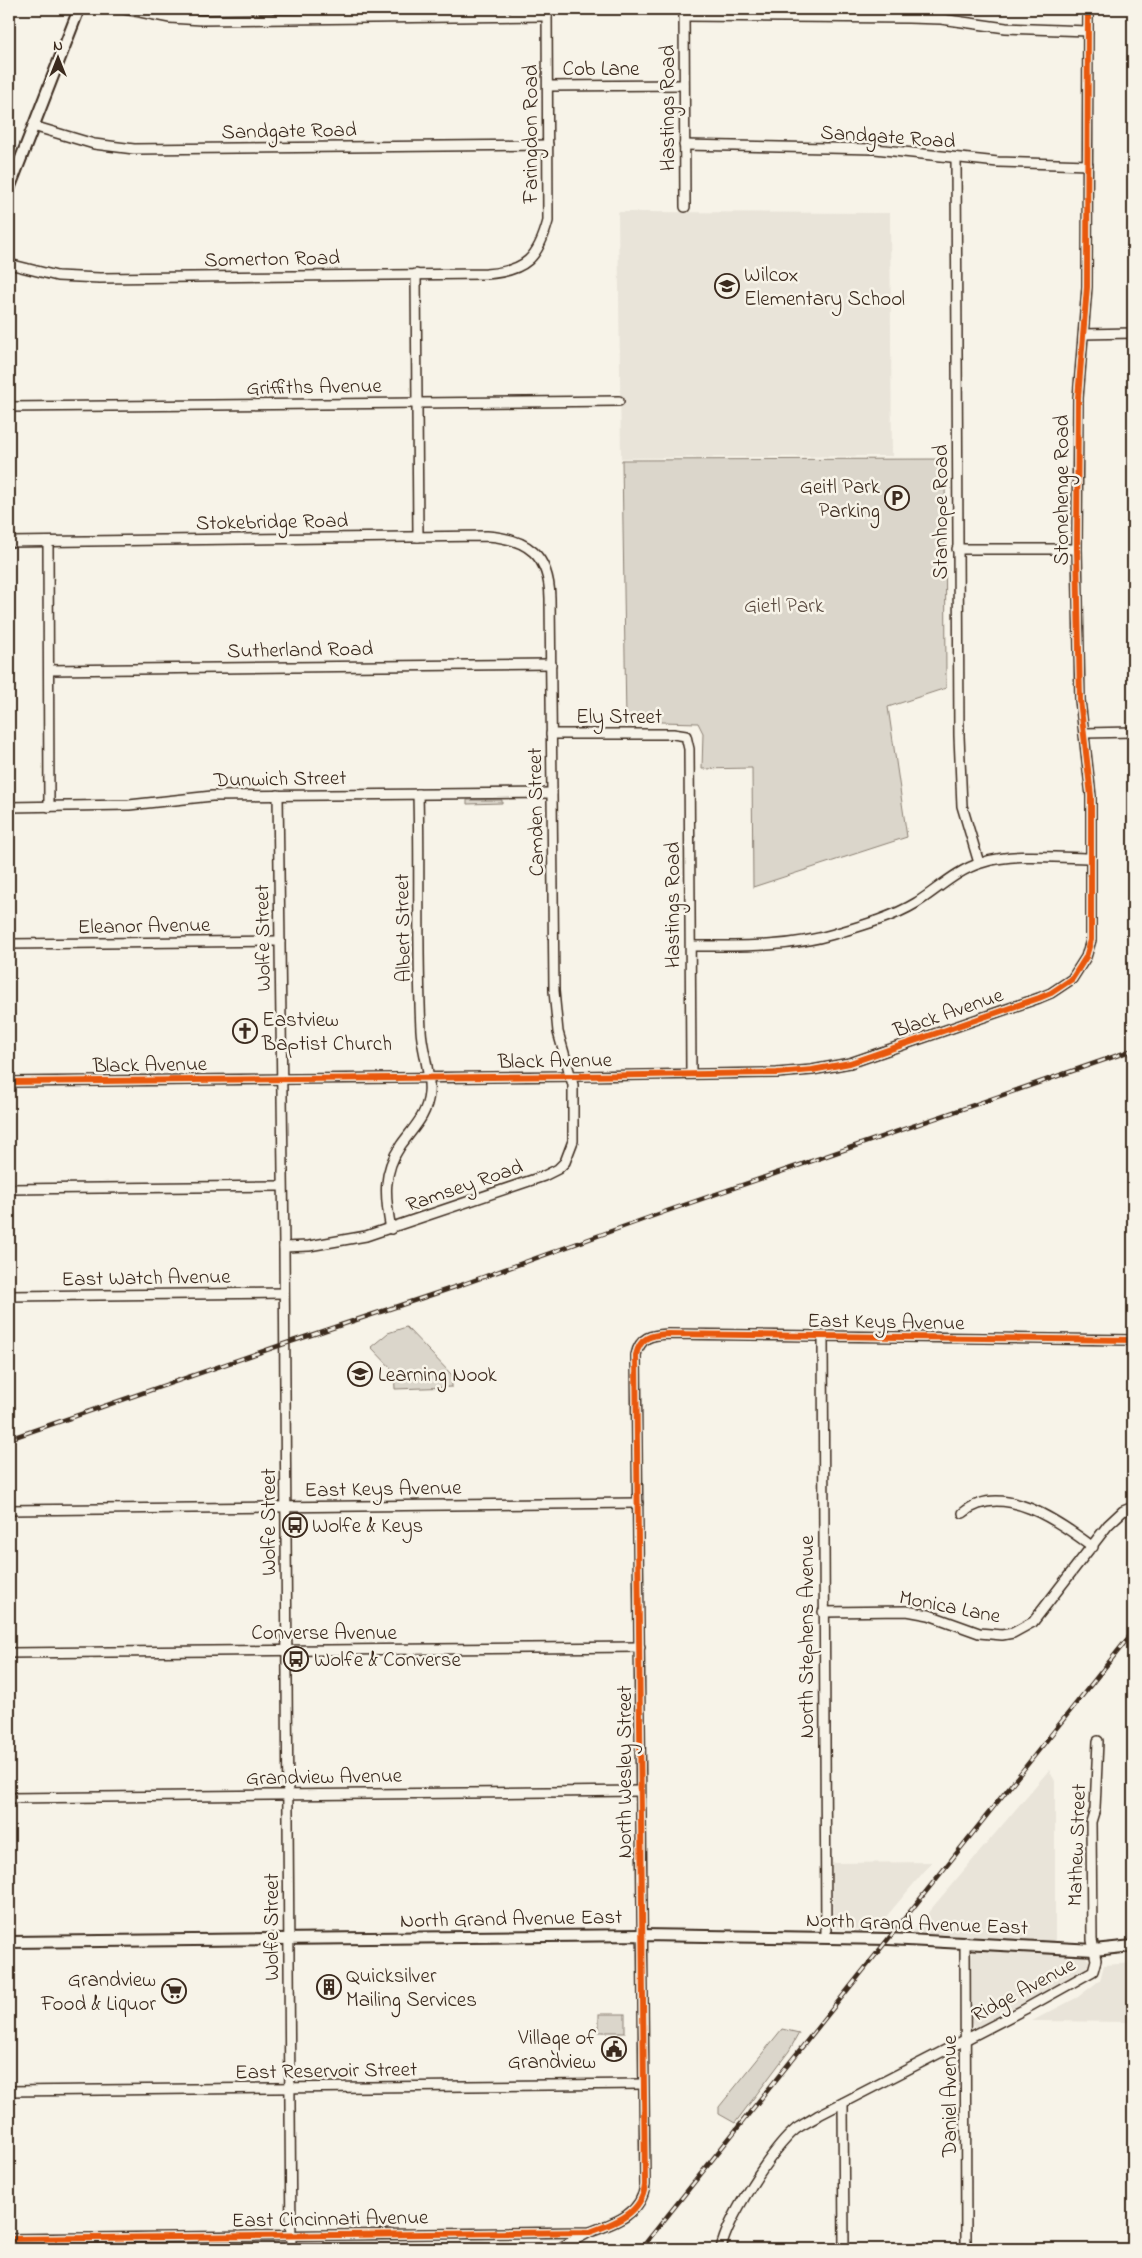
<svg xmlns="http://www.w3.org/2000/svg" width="1142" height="2258" font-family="'Indie Flower',sans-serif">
<rect width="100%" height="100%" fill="#f7f3e8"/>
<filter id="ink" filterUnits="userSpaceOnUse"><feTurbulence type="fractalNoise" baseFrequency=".02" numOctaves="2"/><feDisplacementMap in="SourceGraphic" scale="10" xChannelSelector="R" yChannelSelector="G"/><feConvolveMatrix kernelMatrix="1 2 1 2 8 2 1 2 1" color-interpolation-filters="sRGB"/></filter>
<g filter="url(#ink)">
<g fill="#e9e4d9">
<path d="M618,212L890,213L892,456L621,458Z"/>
<path d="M1049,1770L1055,1781V1943L909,1935Z"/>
<path d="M932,1862L875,1930L836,1929L833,1922L832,1863Z"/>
<path d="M973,1950L1084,1955L1089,1961L1088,1966L1082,1972L976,2028L971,2023V1957Z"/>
<path d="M1133,1963V2022L1032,2021L1078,1997L1100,1980L1104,1965Z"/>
</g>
<g fill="#dbd6cb" stroke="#8b8074">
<path d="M945,459L946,688L888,707L907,837L753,887L752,768L702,769L703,733L698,723L626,721L622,460Z"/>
<path d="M467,800H502V803L467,804Z"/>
<path d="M406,1327L452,1375V1387L395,1389L394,1371L371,1347L388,1333Z"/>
<rect x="599" y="2014" width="26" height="18"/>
<path d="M782,2029L799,2033L789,2051L735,2123L719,2114V2107Z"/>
</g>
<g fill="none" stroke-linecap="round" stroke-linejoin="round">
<defs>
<g id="minor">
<path d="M125,9L170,18L202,20L547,16"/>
<path d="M684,9L685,207"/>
<path d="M684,16L908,18L941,19L1006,28L1088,31"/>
<path d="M548,86L684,85"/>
<path d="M33,126L94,144L134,149L548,145"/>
<path d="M684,145L875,149L998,162L1088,165"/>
<path d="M956,158L959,736L962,806L979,863"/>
<path d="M9,264L57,276L100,278L486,274C526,271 538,258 548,221L547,9"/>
<path d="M416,274L418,537"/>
<path d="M1084,334L1133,333"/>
<path d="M9,407L619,401"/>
<path d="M9,542L487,536C528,539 549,555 550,598L554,991L558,1032L573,1085V1141L565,1162L558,1169L544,1176L366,1236L309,1246L284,1247"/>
<path d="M48,542L49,807"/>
<path d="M957,549H1077"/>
<path d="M49,670L551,664"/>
<path d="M1085,733L1133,732"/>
<path d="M551,734H673L686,736L689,749L691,1074"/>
<path d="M278,795L284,1247L291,2249"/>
<path d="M9,807L129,805L212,796L552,793"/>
<path d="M9,944L280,941"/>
<path d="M691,946C738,946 788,948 834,934C861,926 893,917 916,903C937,890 957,870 981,863C1015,852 1056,858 1091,858"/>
<path d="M9,1082L581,1076L777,1073L812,1070L850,1063L1039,998L1051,993L1072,979L1086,957L1091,940V796L1080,700L1077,549L1078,398L1087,287L1088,9"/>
<path d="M9,1189L282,1186"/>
<path d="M391,1229C385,1198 382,1173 401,1145C413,1128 427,1116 429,1093C431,1072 422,1051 421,1030C417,951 420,872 418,794"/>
<path d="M9,1296L284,1293"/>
<path d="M823,1337L826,1937"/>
<path d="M9,1510L638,1503"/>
<path d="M963,1513C1002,1480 1061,1523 1093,1547"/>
<path d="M823,1612L907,1611L929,1615L979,1633L1002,1635L1013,1633L1033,1622L1108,1525L1123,1511L1133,1507"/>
<path d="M9,1653L640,1647"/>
<path d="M9,1798L640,1791"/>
<path d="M965,1942L966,2249"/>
<path d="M9,2091L643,2084"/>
<path d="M843,2103L844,2249"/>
<path d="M9,2239L590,2232C615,2223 642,2214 645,2185L636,1355C640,1337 651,1335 668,1334L1133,1340"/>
<path d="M558,2249L588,2233"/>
<path d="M721,2249C727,2219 772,2149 796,2129C803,2124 812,2120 819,2115L1025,2009L1093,1971L1096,1960L1092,1940L1091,1822L1095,1809L1098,1741"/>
</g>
<g id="tertiary">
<path d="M9,189L79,9"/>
<path d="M9,1942L642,1935L889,1939L1094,1950L1133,1946"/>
</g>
</defs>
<use href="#minor" stroke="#3b2a1e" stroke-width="12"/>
<use href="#tertiary" stroke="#3b2a1e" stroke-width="14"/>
<use href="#minor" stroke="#f7f3e8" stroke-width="9"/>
<use href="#tertiary" stroke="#f7f3e8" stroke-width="10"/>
<defs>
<g id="rail">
<path d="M9,1439L284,1344L461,1285L667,1211L1133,1050"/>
<path d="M641,2249L1133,1632"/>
</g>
</defs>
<use href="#rail" stroke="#3b2a1e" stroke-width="4.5"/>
<use href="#rail" stroke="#f7f3e8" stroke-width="2.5" stroke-dasharray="8" stroke-linecap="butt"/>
<defs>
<g id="cycleway">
<path d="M9,1082L581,1076L777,1073L812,1070L850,1063L1039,998L1051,993L1072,979L1086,957L1091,940V796L1080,700L1077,549L1078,398L1087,287L1088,9"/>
<path d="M9,2239L590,2232C615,2223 642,2214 645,2185L636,1355C640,1337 651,1335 668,1334L1133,1340"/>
</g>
</defs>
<use href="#cycleway" stroke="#f7f3e8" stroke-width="9"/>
<use href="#cycleway" stroke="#e8590c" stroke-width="6"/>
</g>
</g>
<defs>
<symbol id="school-ring" viewBox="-11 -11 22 22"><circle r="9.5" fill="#f7f3e8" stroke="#3b2a1e" stroke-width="1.5"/><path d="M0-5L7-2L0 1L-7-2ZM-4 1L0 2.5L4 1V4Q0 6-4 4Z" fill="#3b2a1e"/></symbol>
<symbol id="parking-ring" viewBox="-11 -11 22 22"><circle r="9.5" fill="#f7f3e8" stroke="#3b2a1e" stroke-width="1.5"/><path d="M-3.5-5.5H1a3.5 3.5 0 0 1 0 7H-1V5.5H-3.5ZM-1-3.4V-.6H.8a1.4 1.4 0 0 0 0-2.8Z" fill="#3b2a1e"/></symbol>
<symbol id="church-ring" viewBox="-11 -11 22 22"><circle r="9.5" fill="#f7f3e8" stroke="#3b2a1e" stroke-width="1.5"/><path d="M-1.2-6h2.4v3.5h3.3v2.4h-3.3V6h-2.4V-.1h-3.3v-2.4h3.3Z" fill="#3b2a1e"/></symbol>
<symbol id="bus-ring" viewBox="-11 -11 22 22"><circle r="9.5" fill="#f7f3e8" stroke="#3b2a1e" stroke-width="1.5"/><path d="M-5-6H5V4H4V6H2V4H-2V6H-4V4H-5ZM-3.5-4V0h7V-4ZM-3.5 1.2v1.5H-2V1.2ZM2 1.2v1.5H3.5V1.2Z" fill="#3b2a1e"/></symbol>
<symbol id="building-ring" viewBox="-11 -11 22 22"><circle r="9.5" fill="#f7f3e8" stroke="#3b2a1e" stroke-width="1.5"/><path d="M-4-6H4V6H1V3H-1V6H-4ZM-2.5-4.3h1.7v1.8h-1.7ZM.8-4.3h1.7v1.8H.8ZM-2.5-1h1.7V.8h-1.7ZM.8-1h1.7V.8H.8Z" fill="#3b2a1e"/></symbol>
<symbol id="supermarket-ring" viewBox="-11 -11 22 22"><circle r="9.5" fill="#f7f3e8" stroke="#3b2a1e" stroke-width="1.5"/><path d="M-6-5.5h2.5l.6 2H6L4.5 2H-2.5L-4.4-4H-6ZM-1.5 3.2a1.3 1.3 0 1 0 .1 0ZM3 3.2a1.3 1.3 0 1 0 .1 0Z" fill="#3b2a1e"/></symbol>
<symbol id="civic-ring" viewBox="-11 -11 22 22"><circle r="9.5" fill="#f7f3e8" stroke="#3b2a1e" stroke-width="1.5"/><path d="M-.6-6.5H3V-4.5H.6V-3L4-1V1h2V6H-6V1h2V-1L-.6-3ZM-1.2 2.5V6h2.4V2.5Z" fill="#3b2a1e"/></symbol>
</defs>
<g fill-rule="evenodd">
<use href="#school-ring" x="713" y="272" width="28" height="28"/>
<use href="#parking-ring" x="883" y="484" width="28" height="28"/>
<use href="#church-ring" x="231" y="1017" width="28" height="28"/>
<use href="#school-ring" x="346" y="1360" width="28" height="28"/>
<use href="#bus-ring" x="281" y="1511" width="28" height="28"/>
<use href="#bus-ring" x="282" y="1645" width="28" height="28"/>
<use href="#building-ring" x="315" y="1973" width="28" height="28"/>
<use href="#supermarket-ring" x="160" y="1977" width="28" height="28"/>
<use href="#civic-ring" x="600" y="2035" width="28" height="28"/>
</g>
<g text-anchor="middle" stroke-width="5" stroke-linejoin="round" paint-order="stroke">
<g font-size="21" fill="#3b2a1e" stroke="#f7f3e8">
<text x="601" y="75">Cob Lane</text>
<text transform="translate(667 108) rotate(-90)" y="7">Hastings Road</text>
<text transform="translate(289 130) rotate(-1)" y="7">Sandgate Road</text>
<text transform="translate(530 134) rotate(-90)" y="7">Faringdon Road</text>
<text transform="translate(888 136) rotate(4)" y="7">Sandgate Road</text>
<text transform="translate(272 258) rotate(-1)" y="7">Somerton Road</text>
<text transform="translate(314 386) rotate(-1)" y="7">Griffiths Avenue</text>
<text transform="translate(1061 490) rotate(-90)" y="7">Stonehenge Road</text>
<text transform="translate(940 512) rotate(-90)" y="7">Stanhope Road</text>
<text transform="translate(272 521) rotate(-1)" y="7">Stokebridge Road</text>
<text transform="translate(300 649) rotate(-1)" y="7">Sutherland Road</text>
<text x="619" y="723">Ely Street</text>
<text transform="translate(280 778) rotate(-1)" y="7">Dunwich Street</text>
<text transform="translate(535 812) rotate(-91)" y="7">Camden Street</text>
<text transform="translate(672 905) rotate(-90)" y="7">Hastings Road</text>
<text transform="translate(144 925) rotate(-1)" y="7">Eleanor Avenue</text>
<text transform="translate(402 928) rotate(-91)" y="7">Albert Street</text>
<text transform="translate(262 938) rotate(-91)" y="7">Wolfe Street</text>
<text transform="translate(948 1012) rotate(-19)" y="7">Black Avenue</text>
<text transform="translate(555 1060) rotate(-1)" y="7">Black Avenue</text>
<text transform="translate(150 1064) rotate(-1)" y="7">Black Avenue</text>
<text transform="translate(464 1185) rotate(-19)" y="7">Ramsey Road</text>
<text transform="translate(146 1277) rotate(-1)" y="7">East Watch Avenue</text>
<text transform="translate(886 1321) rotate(1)" y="7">East Keys Avenue</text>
<text transform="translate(383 1488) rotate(-1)" y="7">East Keys Avenue</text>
<text transform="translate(268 1522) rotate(-90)" y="7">Wolfe Street</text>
<text transform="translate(950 1606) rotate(11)" y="7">Monica Lane</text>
<text x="324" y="1639">Converse Avenue</text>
<text transform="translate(806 1637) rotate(-90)" y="7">North Stephens Avenue</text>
<text transform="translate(624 1772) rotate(-90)" y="7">North Wesley Street</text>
<text transform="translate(324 1776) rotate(-1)" y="7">Grandview Avenue</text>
<text transform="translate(1076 1845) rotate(-88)" y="7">Mathew Street</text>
<text transform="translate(511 1918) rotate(-1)" y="7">North Grand Avenue East</text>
<text transform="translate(917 1923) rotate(2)" y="7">North Grand Avenue East</text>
<text transform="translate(271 1927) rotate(-90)" y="7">Wolfe Street</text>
<text transform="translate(1023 1989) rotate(-28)" y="7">Ridge Avenue</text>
<text transform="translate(326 2070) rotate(-1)" y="7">East Reservoir Street</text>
<text transform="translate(949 2096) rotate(-90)" y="7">Daniel Avenue</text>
<text transform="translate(330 2218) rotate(-1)" y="7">East Cincinnati Avenue</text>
</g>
<g font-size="21" fill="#3b2a1e" stroke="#f7f3e8" text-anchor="start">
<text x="744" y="281">Wilcox<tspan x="744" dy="24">Elementary School</tspan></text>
<text x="880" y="493" text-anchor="end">Geitl Park<tspan x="880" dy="24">Parking</tspan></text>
<text x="262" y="1026">Eastview<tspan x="262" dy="24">Baptist Church</tspan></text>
<text x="378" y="1381">Learning Nook</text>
<text x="312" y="1532">Wolfe &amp; Keys</text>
<text x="314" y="1666">Wolfe &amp; Converse</text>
<text x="346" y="1982">Quicksilver<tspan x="346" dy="24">Mailing Services</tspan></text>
<text x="156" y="1986" text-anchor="end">Grandview<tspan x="156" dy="24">Food &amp; Liquor</tspan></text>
<text x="596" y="2044" text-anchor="end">Village of<tspan x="596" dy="24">Grandview</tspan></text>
</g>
<g font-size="21" fill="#5b4c41" stroke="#f7f3e8">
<text x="784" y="612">Gietl Park</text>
</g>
</g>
<rect width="1142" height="2258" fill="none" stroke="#f7f3e8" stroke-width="30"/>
<rect x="15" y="15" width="1112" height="2228" fill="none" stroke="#3b2a1e" stroke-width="2" filter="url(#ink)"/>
<g transform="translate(58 58)" stroke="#f7f3e8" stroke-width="4" paint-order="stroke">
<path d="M0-4L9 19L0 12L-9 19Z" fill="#3b2a1e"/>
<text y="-8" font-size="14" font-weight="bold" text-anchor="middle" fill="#3b2a1e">N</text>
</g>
</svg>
